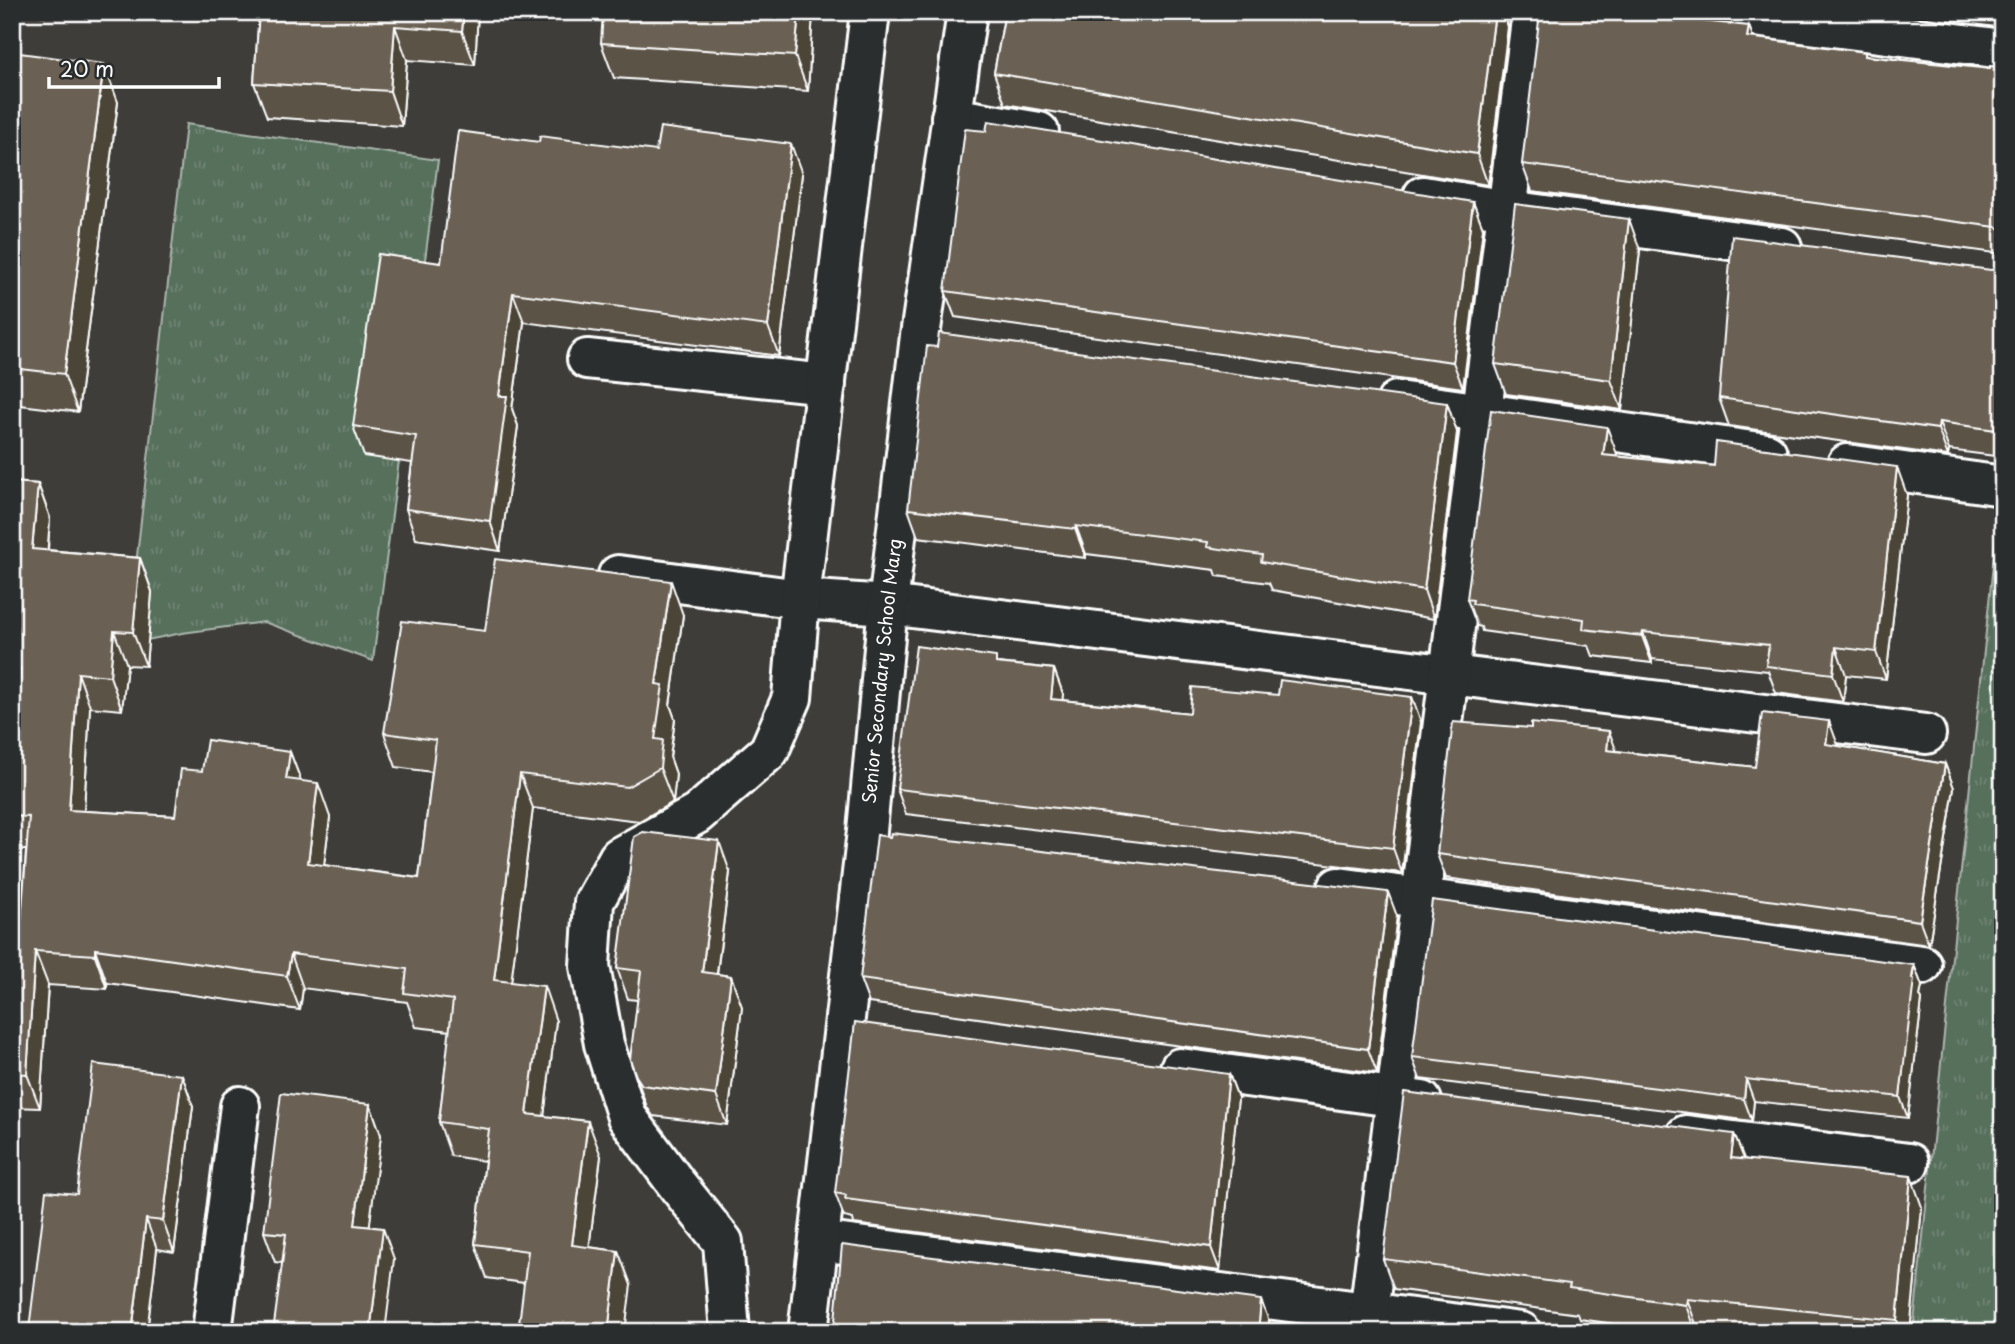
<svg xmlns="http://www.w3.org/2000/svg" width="2015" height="1344" font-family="'Playpen Sans',sans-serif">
<defs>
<pattern id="park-tufts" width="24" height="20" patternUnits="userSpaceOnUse" patternTransform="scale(1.75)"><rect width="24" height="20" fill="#576f5c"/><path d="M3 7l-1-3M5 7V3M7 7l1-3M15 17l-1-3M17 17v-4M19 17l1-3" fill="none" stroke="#708574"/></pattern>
</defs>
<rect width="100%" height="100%" fill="#3e3d39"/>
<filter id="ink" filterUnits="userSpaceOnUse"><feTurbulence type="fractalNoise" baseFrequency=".0143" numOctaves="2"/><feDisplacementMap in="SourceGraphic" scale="14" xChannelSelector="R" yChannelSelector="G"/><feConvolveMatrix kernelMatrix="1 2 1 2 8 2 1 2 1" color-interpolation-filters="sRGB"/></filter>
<g filter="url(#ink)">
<g fill="url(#park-tufts)" stroke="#abb7ae" stroke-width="2">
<path d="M186,124L438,160L373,661L264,622L182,633L127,644Z"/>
<path d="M1997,526L2003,527V1332H1913Z"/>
</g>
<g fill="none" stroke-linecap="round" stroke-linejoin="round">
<defs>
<g id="minor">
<path d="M1716,12L2003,49"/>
<path d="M951,117L1039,132"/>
<path d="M1423,196L1507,210L1782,247"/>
<path d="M587,359L826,384"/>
<path d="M1397,401L1767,453"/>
<path d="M1847,464L2003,486"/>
<path d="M618,575L800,599L888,605L1926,734"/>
<path d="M1338,887L1922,965"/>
<path d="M1180,1068L1422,1101"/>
<path d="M1686,1135L1909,1163"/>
<path d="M819,1241L1521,1332"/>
<path d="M1369,1313L1532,12"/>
<path d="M212,1332L240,1106"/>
<path d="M730,1332L723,1242L678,1186L627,1117L604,1044L590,966L594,902L619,857L697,814L769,751L792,698L800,599L870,12"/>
<path id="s1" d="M808,1332L867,831L888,605L920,336L967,12"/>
</g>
</defs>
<use href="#minor" stroke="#fff" stroke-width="44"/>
<path stroke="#fff" stroke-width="4.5" stroke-dasharray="5 5" stroke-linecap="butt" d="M2003,1232V1243"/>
<use href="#minor" stroke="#2a2d2e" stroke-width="38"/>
</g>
<g fill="#5c5347" stroke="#fff" stroke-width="2">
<path d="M13,12H46L45,16Z"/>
<path d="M259,12H478L475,65L407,60L402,126L267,117L254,83Z"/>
<path d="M813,12L808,91L614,78L601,43Z"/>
<path d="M1005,12H1503L1508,27L1488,185L1005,104L994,73Z"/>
<path d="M1749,26L1753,38L1867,56L1990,69L2003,67V254L1532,191L1522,164Z"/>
<path d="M12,52L118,102L78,412L12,404Z"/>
<path d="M539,142L802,174L779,356L524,322L512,409L518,426L500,551L416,539L406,509L412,463L364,456L353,426L441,263Z"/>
<path d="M1473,202L1483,228L1463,388L955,317L945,291Z"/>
<path d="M1640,250L1622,410L1506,394L1495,364Z"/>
<path d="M2003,267V457L1949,450L1948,456L1729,426L1719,398L1991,270Z"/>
<path d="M1447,403L1457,432L1434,619L1272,590L1269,583L1217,576L1215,570L1086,554V558L918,537L908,509Z"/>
<path d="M1617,454L1616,456L1907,495L1886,679L1846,675L1843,702L1776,693L1768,671L1652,659V663L1593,656L1589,646L1482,631L1481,627L1477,626L1467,599Z"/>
<path d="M12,482L38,484L50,518L48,550L140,558L152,592L146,666L127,665L122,710L90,707L84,811L175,816L202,771L290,752L301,781L330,817L324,865L419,878L432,772L396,767L384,733L485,631L683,615L670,705L675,719L670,757L676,774L673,802L639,821L533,808L511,982L556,1021L544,1116L601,1156L589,1247L618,1251L631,1285L524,1283L487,1278L475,1244L485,1161L451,1156L439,1122L450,1031L416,1027L407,1002L303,988L300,1010L107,983V989L48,985L40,1108L12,1107V921L21,922L26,850H22L12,823V780L18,701H12Z"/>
<path d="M999,663L1054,669L1063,694L1062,700L1190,713L1278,695L1412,697L1421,722L1402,873L906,814L897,789Z"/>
<path d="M1829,721L1837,746L1945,764L1954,788L1929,945L1446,878L1437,854L1617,751L1755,767Z"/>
<path d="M730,872L717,974L731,976L742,1007L727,1125L653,1116L647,1107L636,1076L637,1000L628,999L617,968Z"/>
<path d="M1397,916L1377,1073L869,1003L860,979Z"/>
<path d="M1914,965L1922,986L1920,996L1922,1000L1908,1118L1754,1101L1752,1121L1420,1079L1412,1057Z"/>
<path d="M1229,1074L1238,1098L1220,1271L854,1224L853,1219L844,1217L835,1193Z"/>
<path d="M182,1075L193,1106L174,1252L157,1249L147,1332H29V1329L77,1194Z"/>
<path d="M370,1104L381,1135L369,1227L394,1259L282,1263L275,1262L264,1232Z"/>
<path d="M1734,1134L1744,1159L1922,1207L1910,1332H1719L1698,1330L1697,1332H1669L1580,1319L1578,1314L1394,1289L1383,1259Z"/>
</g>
<g fill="#4b4439" stroke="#fff" stroke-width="2">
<path d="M464,12H478L475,65L462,31Z"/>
<path d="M799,12H813L808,91L795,56Z"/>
<path d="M1495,12H1503L1508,27L1488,185L1477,154Z"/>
<path d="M395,26L407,60L402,126L390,91Z"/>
<path d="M1749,26L1759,54L1747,37Z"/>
<path d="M104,64L118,102L78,412L64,374Z"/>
<path d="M791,144L802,174L779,356L768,326Z"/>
<path d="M1473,202L1483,228L1463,388L1453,362Z"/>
<path d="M1629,219L1640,250L1622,410L1611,380Z"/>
<path d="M513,293L524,322L512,409L518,426L500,551L490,521L499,396Z"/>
<path d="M1447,403L1457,432L1434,619L1424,590Z"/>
<path d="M1939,422L1949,450L1948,456L1938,429Z"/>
<path d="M1607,427L1617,454L1613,482L1603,455Z"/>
<path d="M1897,467L1907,495L1886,679L1876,652Z"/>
<path d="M38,484L50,518L45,583L32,549Z"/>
<path d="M1076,526L1086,554V558L1075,529Z"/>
<path d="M140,558L152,592L146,666L133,632Z"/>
<path d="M671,581L683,615L670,705L675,719L670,757L676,774L673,802L660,768L655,739L656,684Z"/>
<path d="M114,631L127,665L122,710L110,676Z"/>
<path d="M1643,632L1652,659V663L1642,636Z"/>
<path d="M1836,647L1846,675L1843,702L1833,674Z"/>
<path d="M1054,669L1063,694L1060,724L1051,699Z"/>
<path d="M78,673L90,707L82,844L69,810Z"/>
<path d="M1412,697L1421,722L1402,873L1393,848Z"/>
<path d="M1829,721L1838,745L1835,768L1826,744Z"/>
<path d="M1609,731L1618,755L1607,750Z"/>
<path d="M290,752L303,786L286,779Z"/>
<path d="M1945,764L1954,788L1929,945L1920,921Z"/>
<path d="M520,774L533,808L507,1015L494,980Z"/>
<path d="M318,783L330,817L320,897L308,863Z"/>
<path d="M719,841L730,872L713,1003L702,972Z"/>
<path d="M1388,892L1397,916L1377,1073L1368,1049Z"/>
<path d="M95,949L107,983V989L95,955Z"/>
<path d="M35,951L48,985L40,1108L27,1074Z"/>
<path d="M291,954L303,988L300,1010L287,976Z"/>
<path d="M1914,965L1922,986L1920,996L1922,1000L1908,1118L1900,1097Z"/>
<path d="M731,976L742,1007L727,1125L716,1095Z"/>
<path d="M544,986L556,1021L540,1148L527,1114Z"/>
<path d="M1229,1074L1238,1098L1220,1271L1211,1247Z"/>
<path d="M182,1075L193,1106L174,1252L163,1221Z"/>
<path d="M1746,1079L1754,1101L1752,1121L1744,1099Z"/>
<path d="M370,1104L381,1135L366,1255L355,1225Z"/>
<path d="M588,1121L601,1156L585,1279L572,1245Z"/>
<path d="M1734,1134L1746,1164L1731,1158Z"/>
<path d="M1911,1176L1922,1207L1910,1332H1901L1897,1320Z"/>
<path d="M146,1219L157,1249L147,1332H132Z"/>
<path d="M383,1228L394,1259L385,1332H370Z"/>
<path d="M618,1251L631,1285L625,1332H608Z"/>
<path d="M1687,1299L1698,1330L1697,1332H1695L1686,1305Z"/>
<path d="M1261,1300L1269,1321L1268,1332H1258Z"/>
</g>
<g fill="#6b6152" stroke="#fff" stroke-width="2">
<path d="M259,12H464L462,31L395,26L390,91L254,83Z"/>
<path d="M603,12H799L795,56L601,43Z"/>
<path d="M1005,12H1495L1477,154L994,73Z"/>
<path d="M1540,12H1617L1749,26L1747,37L1865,52V56L1990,69V66L2003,67V230L1996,227L1522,164Z"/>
<path d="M12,52L104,64L64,374L12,368Z"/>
<path d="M988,121L1473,202L1453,362L945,291L965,129L986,131Z"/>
<path d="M660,127L791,144L768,326L513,293L499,396H507L490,521L406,509L416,436L353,426L378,254L441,263L458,131L539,142L540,136L656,151Z"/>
<path d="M1515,204L1629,219L1611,380L1495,364Z"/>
<path d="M1732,236L1991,270L2003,267V431L1939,422L1938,429L1719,398Z"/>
<path d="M939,333L1447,403L1424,590L1261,562L1262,555L1207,547L1208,542L1076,526L1075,529L908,509L927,346L937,347Z"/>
<path d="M1491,410L1607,427L1603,455L1714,466L1716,442L1897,467L1876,652L1836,647L1833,674L1766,666L1769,645L1643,632L1642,636L1583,629L1584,619L1472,604L1473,600L1467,599Z"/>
<path d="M12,482L38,484L32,549L140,558L133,632L114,631L110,676L78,673L69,810L175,816L181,769L202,771L207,740L290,752L286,779L318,783L308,863L419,878L436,740L384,733L402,621L485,631L495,559L671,581L656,684L663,685L655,739L663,740L660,768L627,787L520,774L494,980L544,986L527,1114L588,1121L572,1245L618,1251L608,1332H518L528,1251L475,1244L489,1129L439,1122L453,1000L404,993L407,969L291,954L287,976L95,949V955L35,951L27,1074L12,1073V921L21,922L29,817L12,816V780L20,668H12Z"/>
<path d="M916,646L996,657V663L1054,669L1051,699L1190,713L1192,687L1278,695L1280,680L1412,697L1393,848L897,789Z"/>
<path d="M1762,713L1829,721L1826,744L1945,764L1920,921L1437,854L1453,722L1531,728V723L1609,731L1607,750L1755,767Z"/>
<path d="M643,832L719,841L702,972L731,976L716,1095L642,1085L636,1076L630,1059L641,971L617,968L634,837Z"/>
<path d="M891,833L1388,892L1368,1049L860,979L877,835L890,837Z"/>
<path d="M1432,900L1914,965L1912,978L1914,979L1900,1097L1746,1079L1744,1099L1412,1057Z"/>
<path d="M855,1022L1229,1074L1211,1247L845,1199L846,1195L835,1193Z"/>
<path d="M93,1064L182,1075L163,1221L146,1219L132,1332H49L29,1329L46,1191L77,1194Z"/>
<path d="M1404,1092L1734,1134L1731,1158L1911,1176L1897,1320L1687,1299L1686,1305L1569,1288L1570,1284L1383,1259Z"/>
<path d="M281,1093L370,1104L355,1225L383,1228L370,1332H273L286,1234L264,1232Z"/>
<path d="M842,1245L1261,1300L1258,1332H834Z"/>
</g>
</g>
<g text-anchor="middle" stroke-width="5" stroke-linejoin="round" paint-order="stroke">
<g font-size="18" fill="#fff" stroke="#2a2d2e">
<text dy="6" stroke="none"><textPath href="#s1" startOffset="665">Senior Secondary School Marg</textPath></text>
</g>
</g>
<rect width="2015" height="1344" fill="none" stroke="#2a2d2e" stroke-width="42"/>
<rect x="21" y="21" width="1973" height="1302" fill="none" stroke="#fff" stroke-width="2.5" filter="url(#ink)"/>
<path d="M49 77v10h170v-10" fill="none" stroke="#ffffff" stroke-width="3.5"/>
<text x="60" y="77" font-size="21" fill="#ffffff" stroke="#2a2d2e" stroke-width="5" paint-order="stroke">20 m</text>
</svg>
